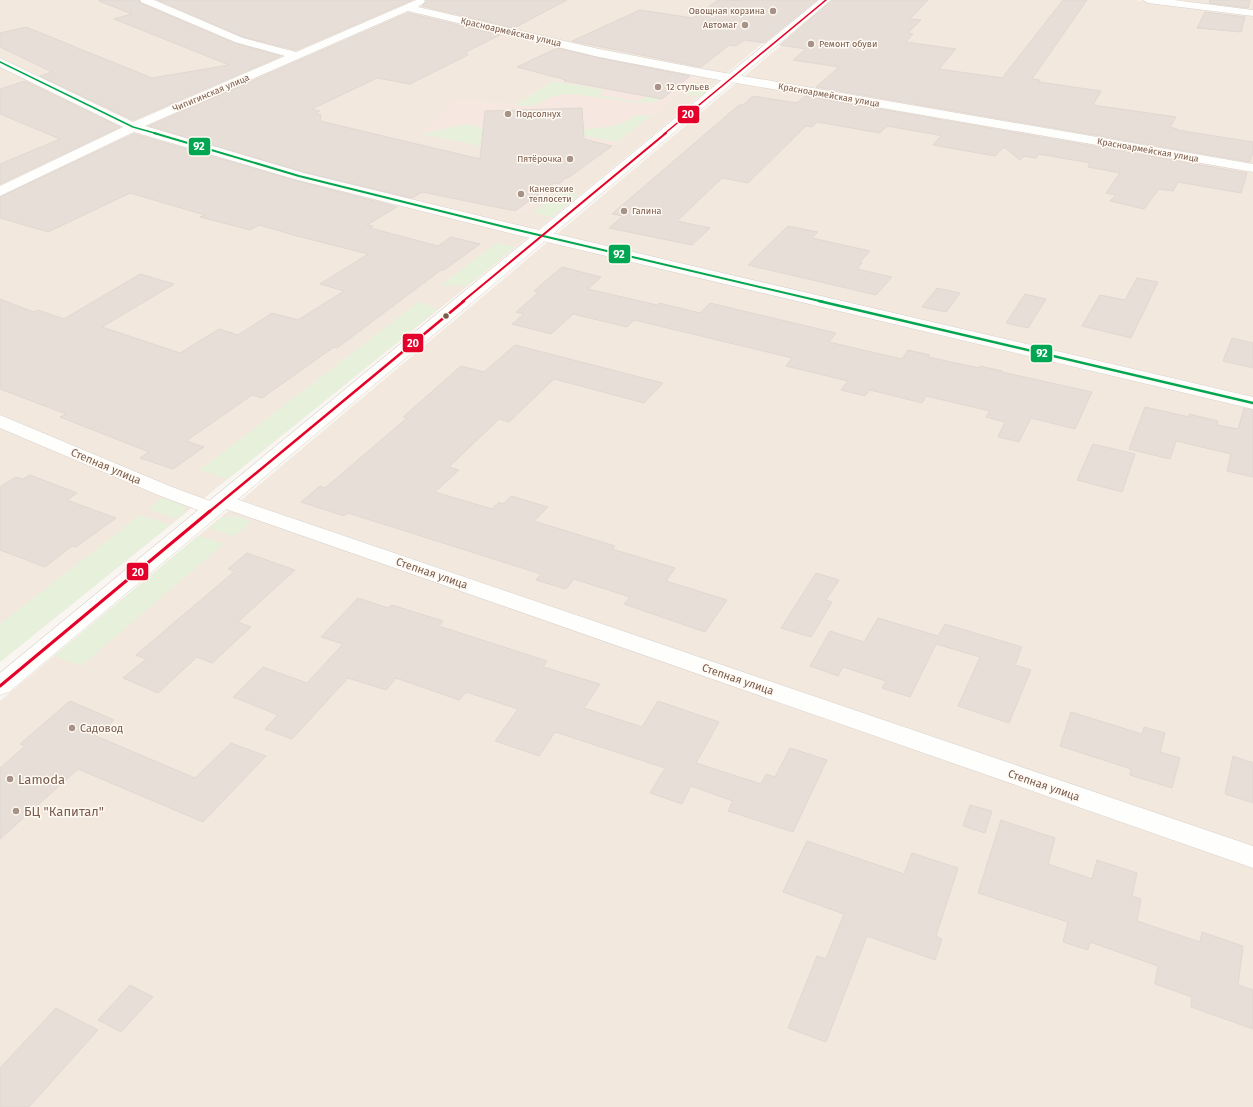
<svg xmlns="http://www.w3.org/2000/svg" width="1253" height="1107" font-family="'Fira Sans',sans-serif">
<rect width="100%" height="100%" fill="#f9f5f0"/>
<g fill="#f2e8de" fill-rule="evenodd">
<path d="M0,0H813L712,86L525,240L0,662ZM589,58L699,78L612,146L521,213L441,195L506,151L454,100L515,105Z"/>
<path d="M835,0H1135L1253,15V1107H0V701L220,518Z"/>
<path d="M1184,0H1253V10L1183,2Z"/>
</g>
<path fill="#f6e8e1" d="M589,58L699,78L612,146L521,213L440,195L506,151L421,134L454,100L515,105Z"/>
<g fill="#e7f0db">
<path d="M554,81L604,90L599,95L638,102L646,96L662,99L655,102L636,103L582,95L565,94L553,96L533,106L515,105Z"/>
<path d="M699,84L712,86L700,97L685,94Z"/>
<path d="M638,115L651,116L617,142L564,132L607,127L620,124Z"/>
<path d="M466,124L485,129L506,151L421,134Z"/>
<path d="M562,191L579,195L552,217L533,213Z"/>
<path d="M496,243L515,247L467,286L441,285Z"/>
<path d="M420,301L437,310L228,479L200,470Z"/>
<path d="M162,498L185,506L184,514L178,519L148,509Z"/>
<path d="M140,515L170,525L0,662V624Z"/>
<path d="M236,516L252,521L234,536L209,528L220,518Z"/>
<path d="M198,536L224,544L81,666L54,656Z"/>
</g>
<g fill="#e6ded7" stroke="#e2d8d2">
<path d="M100,0H139L140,3L234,43L281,56L133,120L40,76L52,72L0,47V33L26,27L152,78L229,65L114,19L132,14L99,1Z"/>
<path d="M158,0H412L296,50L243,37Z"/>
<path d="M426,0H567L514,28L422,6L426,2Z"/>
<path d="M718,0L749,1L750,0H817L764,43L744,40L736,46L729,45L701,67L572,41L640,10L693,18Z"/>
<path d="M832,0H928L910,19L921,20L908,33L913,34L906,42L956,49L939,69L1002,78L1063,0H1087L1032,79L1040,80L1039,82L1101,91L1093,105L1176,117L1170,127L1177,129V130L1253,142V152L1250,162L816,87L839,67L793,60L806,49L780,45Z"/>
<path d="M1210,0H1250L1248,8L1209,3Z"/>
<path d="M1205,12L1245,17L1241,32L1197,28Z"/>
<path d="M408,13L500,35L466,52L468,55L410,84L377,78L312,109L320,111L315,114L321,115L320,121L480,159L485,111L582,108L584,139L612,146L568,178H566L559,184L554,183L515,211L422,192L412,198L304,172L149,126Z"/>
<path d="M557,48L599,58L690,76L662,99L564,81L566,80L517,67Z"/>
<path d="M25,81L120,127L0,184V164L60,139L0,114V89Z"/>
<path d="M753,96L797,103L805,96L1247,173L1241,193L1178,182L1173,191L1159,189L1144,209L1110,201L1116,195L1106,193L1120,173L1088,167L1090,163L1039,154L1036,158L1024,156L1020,160L1004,147L995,156L933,145L941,136L938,135L887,126L880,133L817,122L812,127L806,126L748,183L722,178L677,221L710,228L692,245L609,228L623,216L612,214L739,105H743Z"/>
<path d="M134,134L294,180L397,207L367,225L373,226L370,228L438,246L451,237L480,244L444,270H441L337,348L334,347L262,398L252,395L186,441L204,447L173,469L140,458L149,452L60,417L66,414L0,389V299L34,312L38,310L64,319L140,274L174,284L102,327L180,353L219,329L238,335L272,313L298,320L344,291L320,284L368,254L297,236L259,225L250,230L200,217L205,215L130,193L48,232L0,218V197Z"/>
<path d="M788,226L818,232L812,238L870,251L860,262L862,263L857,269L892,277L876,295L748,265Z"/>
<path d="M562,267L601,277L588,289L657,305L659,303L700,313L710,303L836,333L829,342L863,350L902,359L908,350L930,355L928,357L979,368L980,366L1002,371V372L1092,392L1075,429L1031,418L1019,442L998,437L1005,422L986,417L990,411L926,396L922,403L870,390L865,396L841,390L848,381L786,366L792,358L634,320L627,327L573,314L551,334L512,324L524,314L516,312L539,292L534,291Z"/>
<path d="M1137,278L1158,282L1131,338L1082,326L1100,295L1125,300Z"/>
<path d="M937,288L960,293L946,312L922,307Z"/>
<path d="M1025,294L1046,299L1028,328L1006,323Z"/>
<path d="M1232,338L1253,343V368L1223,361Z"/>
<path d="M515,345L663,383L644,403L554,379L509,422L499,419L449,467L459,470L435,492L492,509L499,502L503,504L511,496L548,507L534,521L615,546L612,549L675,568L666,581L727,600L705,632L624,604L630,597L574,579L566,589L536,580L541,574L348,513L344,516L301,502L320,486L325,488L407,418L403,417L461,366L484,372Z"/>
<path d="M1145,407L1189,417V414L1218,421L1217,425L1238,429L1244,408L1253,410V477L1227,471L1231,454L1176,441L1170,459L1129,449Z"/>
<path d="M1093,444L1135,454L1122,492L1077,480Z"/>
<path d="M30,475L77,493L67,500L116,518L76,547L72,546L45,567L0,550V487L16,477L23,479Z"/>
<path d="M247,553L295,570L238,622L251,627L212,663L197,657L158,693L123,678L146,659L136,655L235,571L228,569Z"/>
<path d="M816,573L839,580L826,600L832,602L811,637L781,628Z"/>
<path d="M358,598L388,608L392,605L443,621L439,626L547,661L543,667L600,684L584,708L642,727L658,701L719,722L696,763L761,784L766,774L775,777L790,748L827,760L793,832L728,811L733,801L691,786L682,804L650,793L665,768L555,732L539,756L495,741L518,709L466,692L459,700L396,678L386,690L348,678L292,739L265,729L278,715L233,697L263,667L307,683L343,644L321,637Z"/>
<path d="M878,618L938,636L945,624L1022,647L1015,665L1031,670L1009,723L958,706L980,657L936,644L910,697L882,688L886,681L843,667L838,676L810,666L830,631L864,642Z"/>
<path d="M70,701L114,720L96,736L195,778L231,743L266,756L203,822L78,769L0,839V768L25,746L20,744Z"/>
<path d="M1071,712L1142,734L1144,727L1165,733L1160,752L1180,758L1172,788L1130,775L1131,769L1060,746Z"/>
<path d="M1233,756L1253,763V803L1225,794Z"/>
<path d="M970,805L992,811L985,833L963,826Z"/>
<path d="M1001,820L1055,838L1048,864L1092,879L1097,860L1137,873L1132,896L1141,899L1137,921L1200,942L1202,932L1243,946L1238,985L1253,990V1029L1191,1007L1192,997L1155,984L1158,966L1090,942L1088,950L1063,942L1068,922L978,893Z"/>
<path d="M807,841L904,874L912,853L958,868L936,936L942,939L935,960L867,936L826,1042L788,1028L817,956L826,959L844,914L783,892Z"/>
<path d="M130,985L153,997L121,1032L98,1020Z"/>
<path d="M56,1008L98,1030L29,1107H0V1068Z"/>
</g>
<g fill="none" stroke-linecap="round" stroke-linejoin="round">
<defs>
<g id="street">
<path d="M140,0H154L243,38L296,52L416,0H424L425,2L418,7L599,49L708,70L1253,164V172L708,78L599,57L408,11L145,126L304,173L509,223L1253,397V409L509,233L294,179L134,132L0,196V186L123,127L0,67V58L133,122L285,56L235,42L141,2Z"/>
<path d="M1143,0H1174L1253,10V16L1148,3Z"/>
<path d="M0,415L172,487L213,502L216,497L223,495L230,497L1253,846V868L223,508L220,513L213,515L206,513L158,495L0,428Z"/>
</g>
<path id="secondary" d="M819,0H831L9,692L0,695V673Z"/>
</defs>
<use href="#street" stroke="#d7d1cb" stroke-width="1"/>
<use href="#secondary" stroke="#d9d2cb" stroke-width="1"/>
<use href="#street" fill="#fefefd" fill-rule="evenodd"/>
<use href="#secondary" fill="#fefefd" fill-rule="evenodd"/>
<defs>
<path id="bus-1-far2" d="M0,62L133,127L158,134"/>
<path id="bus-1-far1" d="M154,133L299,176L509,228L824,302"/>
<path id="bus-1" d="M819,301L1253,403"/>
<path id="bus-2-far3" d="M664,134L826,0"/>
<path id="bus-2-far2" d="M462,302L666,133"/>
<path id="bus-2-far1" d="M209,512L464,301"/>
<path id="bus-2" d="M0,686L210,511"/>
</defs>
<use href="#bus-1-far2" stroke="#fffaf3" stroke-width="3"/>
<use href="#bus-1-far1" stroke="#fffaf3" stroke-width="4"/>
<use href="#bus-1" stroke="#fffaf3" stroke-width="5"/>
<use href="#bus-2-far3" stroke="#fffaf3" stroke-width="3"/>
<use href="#bus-2-far2" stroke="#fffaf3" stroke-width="4"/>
<use href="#bus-2-far1" stroke="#fffaf3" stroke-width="5"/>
<use href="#bus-2" stroke="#fffaf3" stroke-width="6"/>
<use href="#bus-1-far2" stroke="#00a651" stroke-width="1.5"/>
<use href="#bus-1-far1" stroke="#00a651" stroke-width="2"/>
<use href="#bus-1" stroke="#00a651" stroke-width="2.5"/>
<use href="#bus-2-far3" stroke="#e4002b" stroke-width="1.5"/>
<use href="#bus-2-far2" stroke="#e4002b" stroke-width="2"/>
<use href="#bus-2-far1" stroke="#e4002b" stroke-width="2.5"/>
<use href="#bus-2" stroke="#e4002b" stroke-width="3"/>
</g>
<g fill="#a69286" stroke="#fffaf3" stroke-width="1.5">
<circle cx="773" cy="11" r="4"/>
<circle cx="745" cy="25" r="4"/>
<circle cx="811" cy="44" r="4"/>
<circle cx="658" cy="87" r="4"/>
<circle cx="508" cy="114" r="4"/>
<circle cx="570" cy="159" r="4"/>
<circle cx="521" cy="194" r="4"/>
<circle cx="624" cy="211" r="4"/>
<circle cx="72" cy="728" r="4"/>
<circle cx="10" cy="779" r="4"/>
<circle cx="16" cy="811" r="4"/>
</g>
<circle fill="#7a5c4d" stroke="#fffaf3" stroke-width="1.5" cx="446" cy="316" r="3.5"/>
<g text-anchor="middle" stroke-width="3" stroke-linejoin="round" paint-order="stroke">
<g font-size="9" fill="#7a5c4d" stroke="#fffaf3" text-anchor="start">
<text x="765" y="14" text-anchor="end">Овощная корзина</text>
<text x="737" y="28" text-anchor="end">Автомаг</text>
<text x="819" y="47">Ремонт обуви</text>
<text x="666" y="90">12 стульев</text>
<text x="516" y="117">Подсолнух</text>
<text x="562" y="162" text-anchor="end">Пятёрочка</text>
<text x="529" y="192">Каневские<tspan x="529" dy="10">теплосети</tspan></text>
<text x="632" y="214">Галина</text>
</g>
<g font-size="9" fill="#7a5c4d" stroke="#fffaf3">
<text transform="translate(511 32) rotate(13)" y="3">Красноармейская улица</text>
<text transform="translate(211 93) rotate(-23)" y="3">Чипигинская улица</text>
<text transform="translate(829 95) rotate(10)" y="3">Красноармейская улица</text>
<text transform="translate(1148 150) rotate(10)" y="3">Красноармейская улица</text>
</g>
<g font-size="11" fill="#7a5c4d" stroke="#fffaf3">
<text transform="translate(106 466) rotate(23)" y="4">Степная улица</text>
<text transform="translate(432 573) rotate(19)" y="4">Степная улица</text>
<text transform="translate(738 679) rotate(19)" y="4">Степная улица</text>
<text transform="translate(1044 785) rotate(19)" y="4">Степная улица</text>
</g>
<g font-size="11" fill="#7a5c4d" stroke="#fffaf3" text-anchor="start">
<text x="80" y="732">Садовод</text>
</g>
<g font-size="13" fill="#7a5c4d" stroke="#fffaf3" text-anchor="start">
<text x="18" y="784">Lamoda</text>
<text x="24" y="816">БЦ "Капитал"</text>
</g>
</g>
<g stroke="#fffaf3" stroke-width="1.5">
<rect x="677" y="105" width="23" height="19" rx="4" fill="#e4002b"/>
<rect x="188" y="137" width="23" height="19" rx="4" fill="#00a651"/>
<rect x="608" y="244" width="23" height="20" rx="4" fill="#00a651"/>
<rect x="402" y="333" width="22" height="20" rx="4" fill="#e4002b"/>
<rect x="1030" y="344" width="23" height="19" rx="4" fill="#00a651"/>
<rect x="126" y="562" width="23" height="19" rx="4" fill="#e4002b"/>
</g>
<g font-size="11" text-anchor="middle" font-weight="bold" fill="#fff">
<text x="688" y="118">20</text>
<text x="199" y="150">92</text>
<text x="619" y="258">92</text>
<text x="413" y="347">20</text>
<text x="1042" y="357">92</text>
<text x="138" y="576">20</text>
</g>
</svg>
